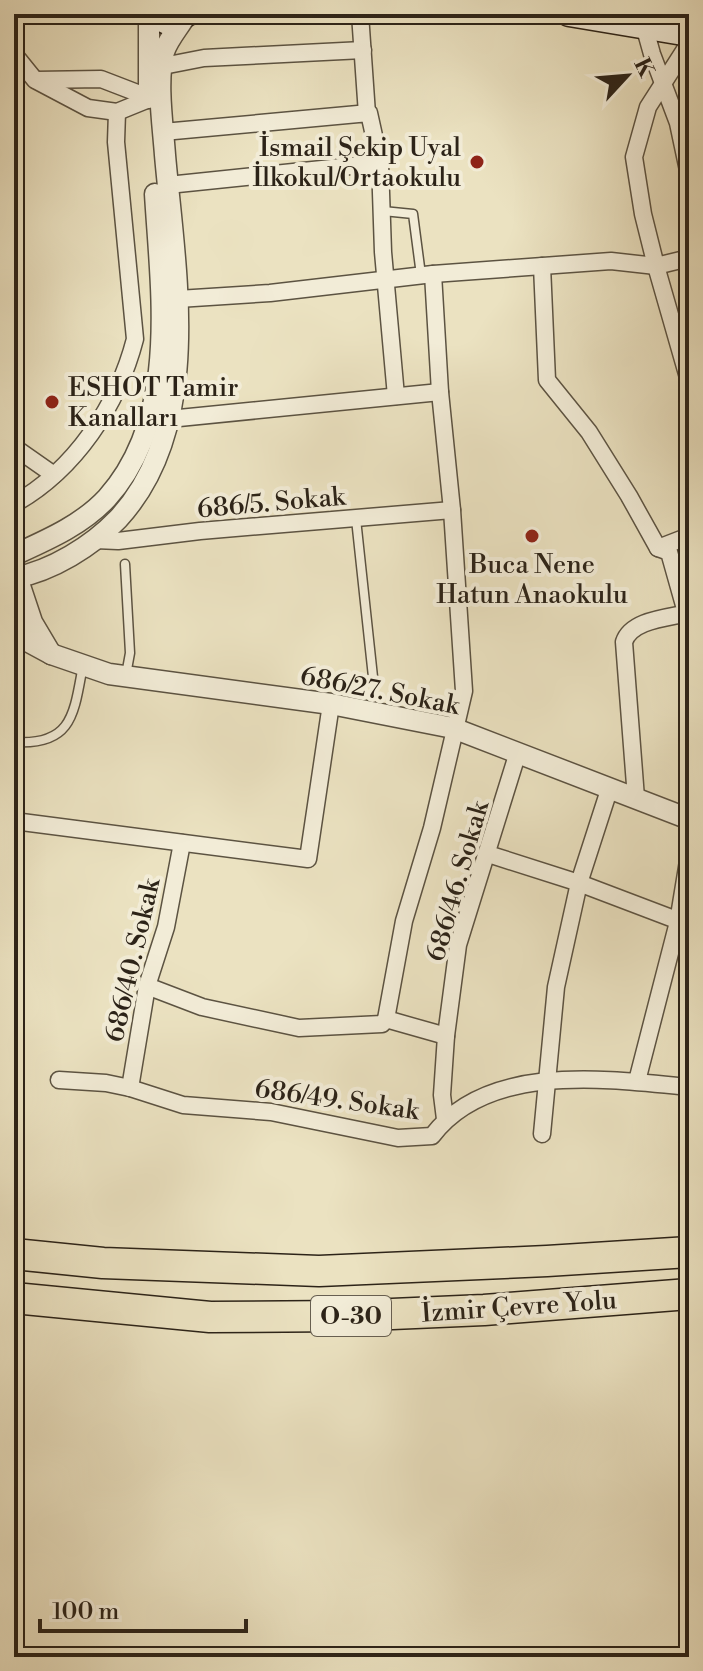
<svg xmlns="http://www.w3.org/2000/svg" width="703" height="1671" font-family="'Libre Bodoni',serif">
<rect width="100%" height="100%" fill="#ebe2c1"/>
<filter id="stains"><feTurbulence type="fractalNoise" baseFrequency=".0025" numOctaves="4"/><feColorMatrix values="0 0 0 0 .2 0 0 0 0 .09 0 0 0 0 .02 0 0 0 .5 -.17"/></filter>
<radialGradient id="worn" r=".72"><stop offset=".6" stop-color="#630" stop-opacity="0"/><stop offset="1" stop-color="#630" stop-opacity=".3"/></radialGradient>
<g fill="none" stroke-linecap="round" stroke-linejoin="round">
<defs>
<g id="service">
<path d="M383,211L413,214L421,275"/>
<path d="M356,519L373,677"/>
<path d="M125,564L130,653L126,675"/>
<path d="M14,742C73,746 74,713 83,665"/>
</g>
<g id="minor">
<path d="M360,14L367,114"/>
<path d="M645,29L652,54L678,123L689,175"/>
<path d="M689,43L648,107L634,157L643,214L656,266L689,381"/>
<path d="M14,54L35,80L88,108L117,112L149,99"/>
<path d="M163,66L204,58L363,50"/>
<path d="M36,80L101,79L153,99"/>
<path d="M163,132L369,113L380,163"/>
<path d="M168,185L380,163L383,252L396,396"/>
<path d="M542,266L547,380L589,432L629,496L658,548L669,552L689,623"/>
<path d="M178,299L270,293L433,274L611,261L656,266L689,258"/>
<path d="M169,419L440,392"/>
<path d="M14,447L54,475"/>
<path d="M14,504C75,470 118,405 135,339L116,142L117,112"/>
<path d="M95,540L118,541L200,531L452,510"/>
<path d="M658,548L689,536"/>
<path d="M636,798L624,642C631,620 667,618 688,613"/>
<path d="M14,821L308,859L331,704"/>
<path d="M488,854L579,883L687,924"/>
<path d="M147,986L202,1007L299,1028L382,1024L386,1019L404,921L432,828L464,691L452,510L440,392L433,274"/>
<path d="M386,1019L446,1036"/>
<path d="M59,1080L106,1083L130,1088L183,1105L271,1112L398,1138L432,1136C488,1062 608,1079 689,1087"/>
<path d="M637,1081L678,922L689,855"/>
<path d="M130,1088L147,986L166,927L182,843"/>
<path d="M445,1119L442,1095L446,1036L458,945L518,752"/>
<path d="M542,1134L556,987L579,883L610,787"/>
</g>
<g id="tertiary">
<path d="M149,14V98"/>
<path d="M14,555C47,540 82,525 107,498C180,416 161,294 155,194"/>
<path d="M14,568L32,622L51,654"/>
<path d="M14,578C52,571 92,546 118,519C205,425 175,270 165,155C163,126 156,80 164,52C168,39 180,26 186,15"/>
<path d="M14,634L51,654L109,674L331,704L453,728L689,819"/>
</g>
<g id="secondary">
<path d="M150,14L167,22L187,14"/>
<path d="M569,14L689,34"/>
</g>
<g id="motorway">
<path d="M14,1254L103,1263L319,1271L547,1261L689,1252"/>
<path d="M14,1298L210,1317L346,1316L484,1310L689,1294"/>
</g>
</defs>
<use href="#service" stroke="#5c5342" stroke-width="11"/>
<use href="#minor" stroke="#5c5342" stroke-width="19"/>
<use href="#tertiary" stroke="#5c5342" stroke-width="23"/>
<use href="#secondary" stroke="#2c2318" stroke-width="27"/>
<use href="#motorway" stroke="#2c2318" stroke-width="33"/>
<use href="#service" stroke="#f2ecd7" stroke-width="8"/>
<use href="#minor" stroke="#f2ecd7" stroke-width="16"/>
<use href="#tertiary" stroke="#f2ecd7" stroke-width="20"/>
<use href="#secondary" stroke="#f2ecd7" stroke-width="24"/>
<use href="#motorway" stroke="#ebe2c1" stroke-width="30"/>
</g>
<g fill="#8f2418" stroke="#f2ecd7" stroke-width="3">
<circle cx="477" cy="162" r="8"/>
<circle cx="52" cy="402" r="8"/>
<circle cx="532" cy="536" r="8"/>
</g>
<g text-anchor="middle" stroke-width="8" stroke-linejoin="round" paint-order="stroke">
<rect fill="#f2ecd7" stroke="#675f51" stroke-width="2" x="311" y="1296" width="80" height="40" rx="6"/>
<g font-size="24" font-weight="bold" fill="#2c2318">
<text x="351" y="1324">O-30</text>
</g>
<g font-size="26" fill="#2c2318" stroke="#f2ecd7" text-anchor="end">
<text x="461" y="156">İsmail Şekip Uyal<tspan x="461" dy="30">İlkokul/Ortaokulu</tspan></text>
<text x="68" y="396" text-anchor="start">ESHOT Tamir<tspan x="68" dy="30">Kanalları</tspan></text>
<text x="532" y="573" text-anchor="middle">Buca Nene<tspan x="532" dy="30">Hatun Anaokulu</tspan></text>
</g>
<g font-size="26" fill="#2c2318" stroke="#f2ecd7">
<text transform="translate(271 502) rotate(-5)" y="9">686/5. Sokak</text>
<text transform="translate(380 690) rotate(11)" y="9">686/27. Sokak</text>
<text transform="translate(457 881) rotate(-74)" y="9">686/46. Sokak</text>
<text transform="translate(132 960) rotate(-77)" y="9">686/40. Sokak</text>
<text transform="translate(337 1099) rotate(8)" y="9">686/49. Sokak</text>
<text transform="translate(519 1306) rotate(-4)" y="9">İzmir Çevre Yolu</text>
</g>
</g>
<rect width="703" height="1671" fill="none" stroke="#ebe2c1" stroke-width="48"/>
<rect x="16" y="16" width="671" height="1639" fill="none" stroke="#2c2318" stroke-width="4"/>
<rect x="24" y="24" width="655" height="1623" fill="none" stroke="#2c2318" stroke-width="2"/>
<g transform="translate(627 76) rotate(64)" stroke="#f2ecd7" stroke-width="6" paint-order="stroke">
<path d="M0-6L14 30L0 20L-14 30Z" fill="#2c2318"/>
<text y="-12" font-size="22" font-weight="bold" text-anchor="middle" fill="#2c2318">K</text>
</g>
<path d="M40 1619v12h206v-12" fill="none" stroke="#2c2318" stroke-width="4"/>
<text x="52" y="1619" font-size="24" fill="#2c2318" stroke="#f2ecd7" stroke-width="6" paint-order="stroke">100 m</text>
<rect width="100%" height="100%" filter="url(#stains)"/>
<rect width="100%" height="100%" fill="url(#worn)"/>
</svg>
